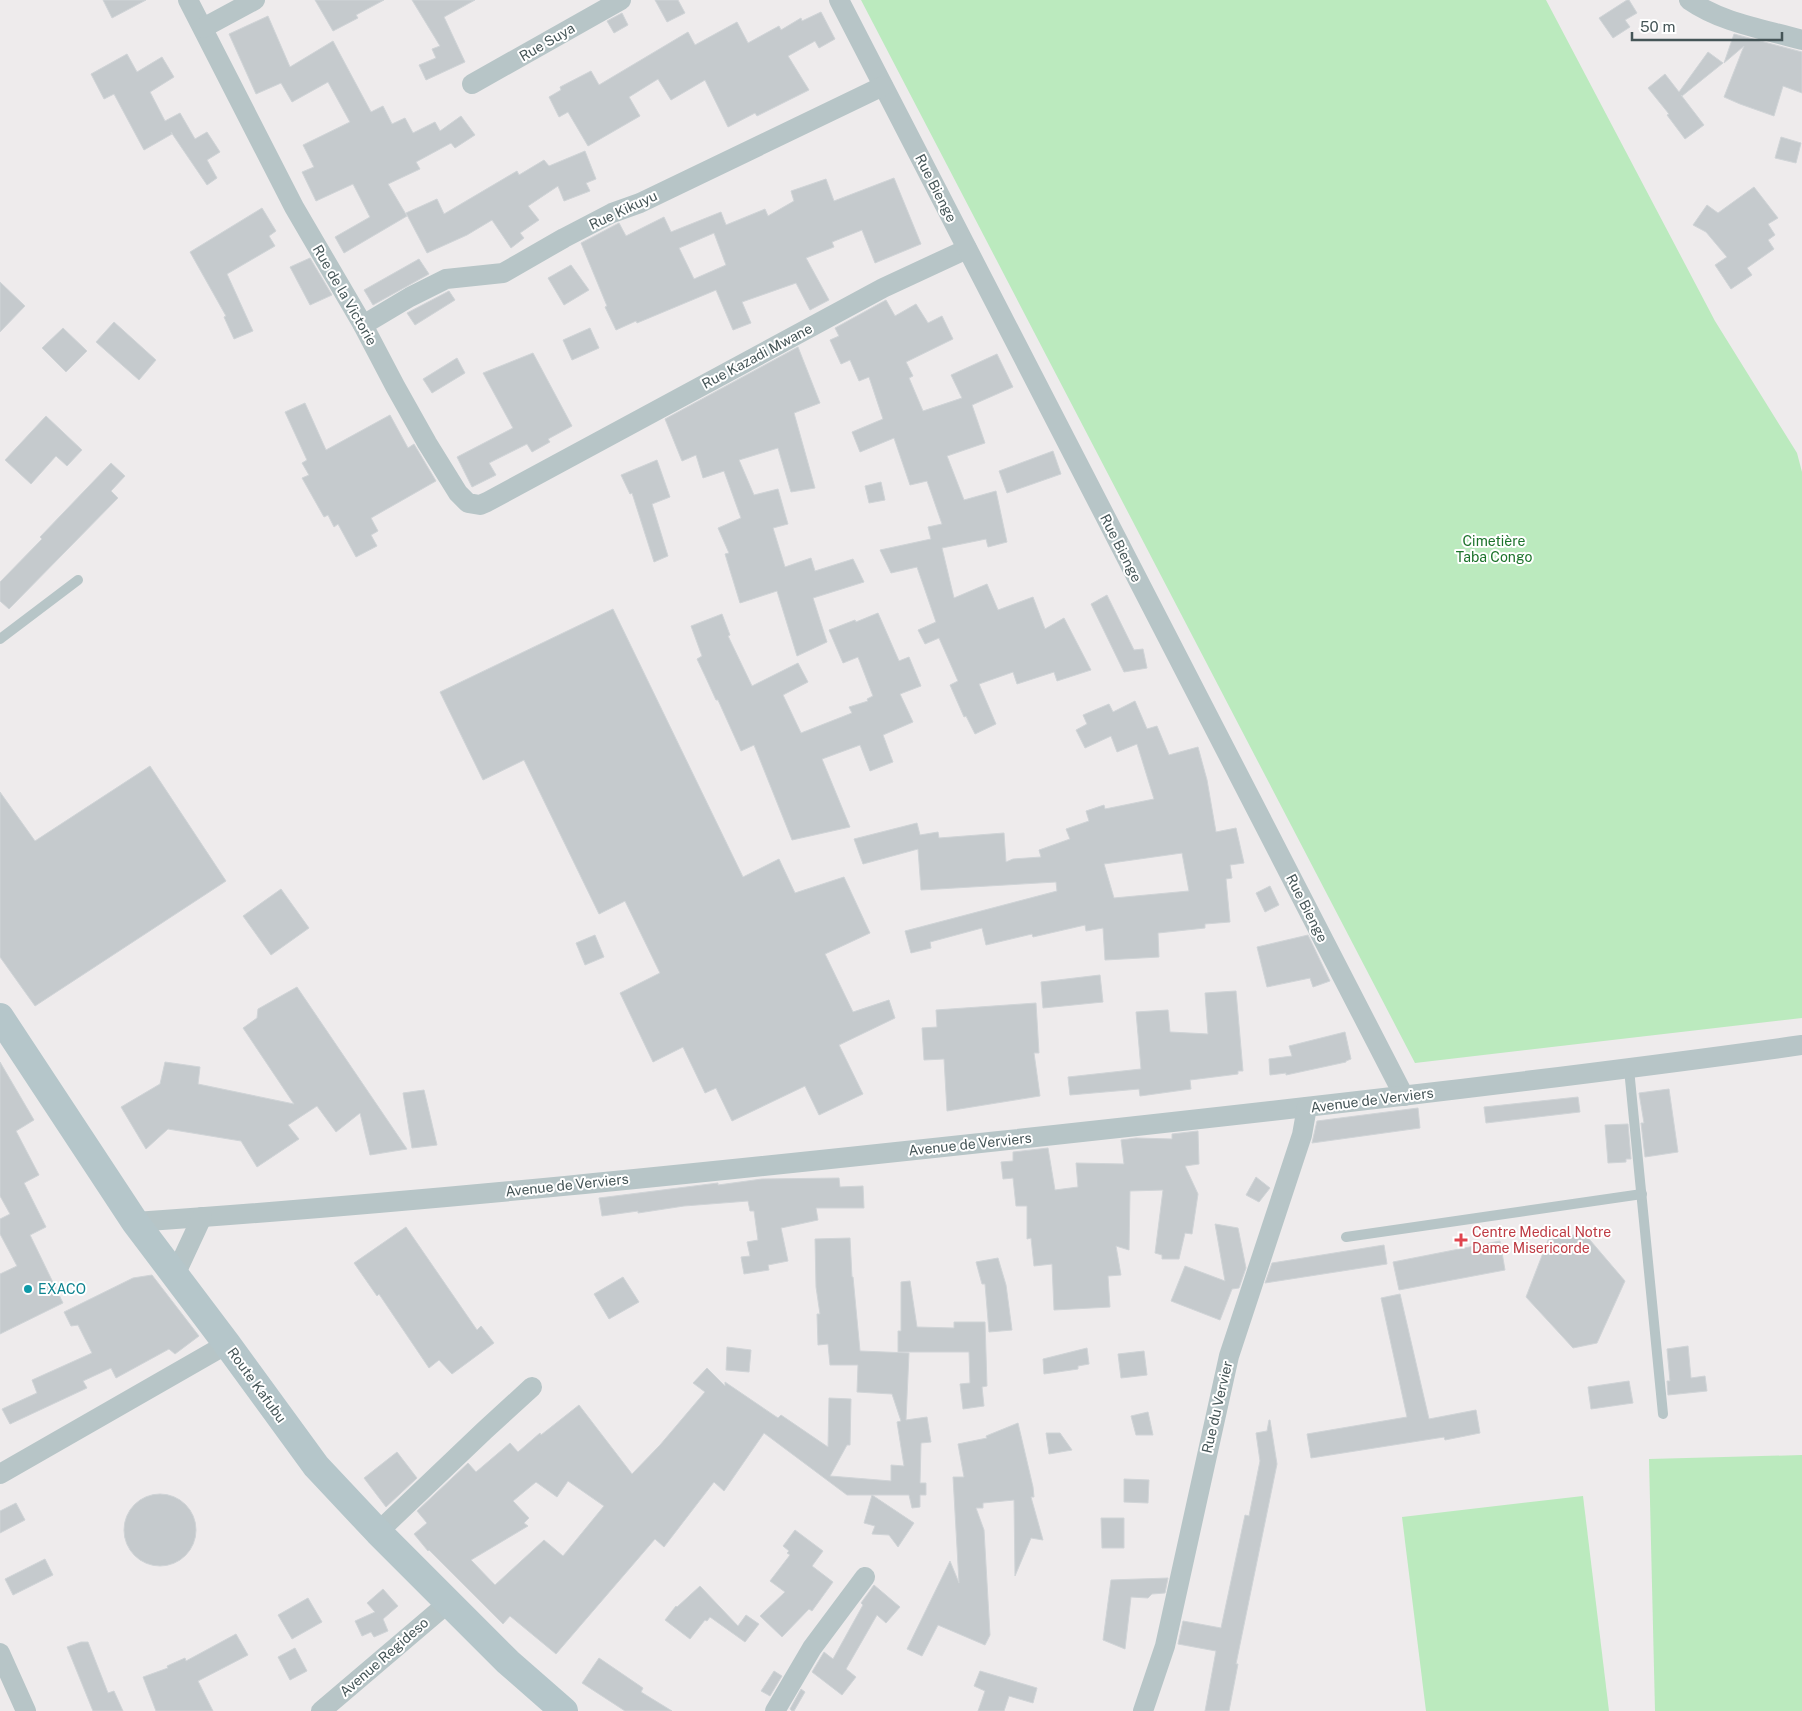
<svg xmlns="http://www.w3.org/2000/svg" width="1802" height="1711" font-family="'Public Sans',sans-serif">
<rect width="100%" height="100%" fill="#eeebec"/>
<g fill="#bbeabe">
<path d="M861,0H1546L1715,321L1797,453L1802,472V1018L1415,1063Z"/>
<path d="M1802,1455V1711H1655L1649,1459Z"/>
<path d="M1583,1496L1609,1711H1426L1402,1517Z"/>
</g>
<g fill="#c5cacd" stroke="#d0d4d7" fill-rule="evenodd">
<path d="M103,0H146L112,18Z"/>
<path d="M315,0H384L356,15L358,18L333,31Z"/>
<path d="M412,0H475L444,17L465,62L426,80L419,65L436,58L432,49L440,46Z"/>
<path d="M655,0H678L685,13L667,22Z"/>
<path d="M1627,0H1629L1637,13L1625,20L1630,27L1613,38L1599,18Z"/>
<path d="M821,12L835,39L819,48L815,41L788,56L809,90L757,116L755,113L728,127L705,80L671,100L658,79L629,97L640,116L588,146L568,112L559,117L549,97L561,90L560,87L591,71L599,85L688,32L695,45L737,22L748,43L779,26L781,30L801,18L802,21Z"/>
<path d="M622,13L628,25L614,33L607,21Z"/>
<path d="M268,16L290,67L333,41L371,112L383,106L392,124L405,118L413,133L435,122L440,131L461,116L475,135L455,148L451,143L416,162L420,169L388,184L407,216L344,253L335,237L370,217L353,184L316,201L302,172L314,167L303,145L350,122L328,82L292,102L281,83L256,94L229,34Z"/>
<path d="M1734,34L1802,52V93L1783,86L1774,116L1740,104L1724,97L1744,46L1724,63Z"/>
<path d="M1708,52L1723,63L1682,96L1681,95L1704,125L1685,139L1667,115L1669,114L1648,88L1665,74L1679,92Z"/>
<path d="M127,54L137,72L162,57L174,77L150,92L165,121L180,113L195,139L207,132L220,152L207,160L217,178L207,185L171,132L172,134L144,150L114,94L104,99L91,74Z"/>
<path d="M1781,137L1801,143L1796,163L1775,158Z"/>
<path d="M585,151L596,179L586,183L590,191L564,201L558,186L528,206L539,220L520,233L524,238L511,248L492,220L467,235L427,253L406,213L437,199L444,214L517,171L519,175L544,160L549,166Z"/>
<path d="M894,178L921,244L875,263L862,230L832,242L834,247L806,258L829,300L810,310L796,283L742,302L751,323L733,330L716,290L637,323L636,321L616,330L605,307L607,306L581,243L619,223L626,236L664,217L671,232L721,212L726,225L765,209L768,216L794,201L791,191L826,179L834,201ZM714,233L726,265L694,279L679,248Z"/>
<path d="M1754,187L1778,218L1768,224L1775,235L1768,240L1774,249L1747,268L1752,275L1731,289L1715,265L1727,257L1706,232L1693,225L1707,205L1718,213Z"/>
<path d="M262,208L276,231L269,236L275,246L227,274L253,331L234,339L224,317L226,316L190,252Z"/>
<path d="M310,258L332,295L310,305L290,267Z"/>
<path d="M419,259L429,274L373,305L364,290Z"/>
<path d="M571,265L589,290L564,305L548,278Z"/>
<path d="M0,282L25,306L0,332Z"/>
<path d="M449,291L455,300L415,325L407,313Z"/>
<path d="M886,300L895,316L916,304L928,323L942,316L953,339L906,362L913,376L909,378L923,411L962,398L951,375L997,354L1013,387L972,405L985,443L947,456L964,500L996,491L1007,542L988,547L986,539L942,548L954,598L987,584L998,610L1033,597L1045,629L1064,618L1091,670L1057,681L1054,672L1017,684L1013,672L979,684L996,724L975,734L966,716L964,717L950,685L958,681L939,638L925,644L918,630L936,622L917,567L891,573L880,550L931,539L928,527L942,524L927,481L910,485L894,438L860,452L852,432L883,419L869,377L859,381L850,360L841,364L830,340L839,336L835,328Z"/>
<path d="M114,322L156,360L139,380L96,342Z"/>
<path d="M63,328L87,351L66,372L42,348Z"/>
<path d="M590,328L599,348L572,360L563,340Z"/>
<path d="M798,347L820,403L794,413L815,488L791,492L778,448L739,460L754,495L778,489L788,524L773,528L785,567L811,558L815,571L853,559L864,582L813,598L827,642L797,656L777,591L740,603L725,554L729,553L718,528L741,518L724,471L703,478L696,455L682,461L665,419Z"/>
<path d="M533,353L572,426L548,439L550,442L532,452L527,444L489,463L496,475L472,487L457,457L513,428L483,373Z"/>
<path d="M457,358L465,373L432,393L423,379Z"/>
<path d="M305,403L326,450L390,415L408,448L414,444L436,481L371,518L378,531L371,535L377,546L356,557L338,524L334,527L328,515L324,517L302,478L309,475L302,463L307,460L285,412Z"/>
<path d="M46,416L82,450L67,466L56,456L31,484L5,460Z"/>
<path d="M1053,451L1061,474L1007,493L999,471Z"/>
<path d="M657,460L670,497L652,504L668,556L654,562L632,493L630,494L621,475Z"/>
<path d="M111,463L125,476L111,491L118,498L9,609L0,601V582L42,539L40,537Z"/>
<path d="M881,482L885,500L869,503L865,486Z"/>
<path d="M1107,595L1134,650L1143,649L1147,668L1124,672L1091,604Z"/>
<path d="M613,609L743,877L779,859L795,893L844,877L870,933L825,954L853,1012L889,1000L895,1018L839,1045L863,1094L819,1115L805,1086L732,1121L716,1088L705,1093L683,1047L653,1062L620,993L660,973L625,901L599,914L524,760L483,780L440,692Z"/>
<path d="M878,613L899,661L909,657L921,686L900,694L913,722L883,735L893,762L870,771L860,745L822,759L850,827L792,840L754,745L741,751L718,700H716L706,678L697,659L702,656L691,626L722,614L730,635L728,636L752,686L798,663L808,682L783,695L801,733L852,713L849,707L868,701L867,699L873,696L858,657L843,663L829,630L855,620L856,622Z"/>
<path d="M1135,701L1147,729L1157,726L1169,755L1198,747L1207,780L1216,832L1236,828L1244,863L1230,865L1232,878L1226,879L1230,922L1205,924V928L1158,933L1159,957L1105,960L1103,928L1086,931L1085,925L1033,937L1032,934L986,945L982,928L930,942L931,948L911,953L905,931L1057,891L1056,882L921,890L918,849L863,864L854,839L917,823L920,835L938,832L939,838L1004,833L1006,862L1013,859L1041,857L1039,850L1070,839L1066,829L1089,821L1086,811L1104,805L1105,809L1154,799L1137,744L1117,752L1111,736L1085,748L1076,730L1087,724L1083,715L1109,704L1113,712ZM1182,853L1189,891L1114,898L1104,864Z"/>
<path d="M150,766L226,881L35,1006L0,957V792L35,841Z"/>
<path d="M1270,886L1279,905L1265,912L1256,893Z"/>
<path d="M281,889L309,928L271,955L243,916Z"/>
<path d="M595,935L604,957L585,965L576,943Z"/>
<path d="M1308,935L1330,981L1313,987L1310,978L1267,987L1257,947Z"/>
<path d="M1100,975L1103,1002L1043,1008L1041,982Z"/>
<path d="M297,987L407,1149L370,1155L360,1113L336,1132L317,1106L288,1125L299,1139L257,1167L241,1141L168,1129L146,1149L121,1107L160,1084L165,1062L200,1067L198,1084L294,1104L243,1028L257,1018L258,1009Z"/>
<path d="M1236,991L1243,1071H1238V1074L1190,1080L1191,1089L1140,1096L1139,1089L1070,1095L1068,1077L1141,1069L1136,1012L1168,1010L1170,1032L1208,1034L1205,993Z"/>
<path d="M1036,1003L1039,1053H1034L1040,1096L947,1111L944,1059L924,1060L922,1028L937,1027L936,1010Z"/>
<path d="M1345,1032L1351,1059L1346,1061V1062L1286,1075V1073L1270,1075L1269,1059L1292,1056L1289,1046Z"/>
<path d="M0,1062L34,1120L16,1131L39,1175L24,1183L46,1227L30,1235L63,1303L0,1334V1274L17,1266L0,1234V1219L10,1214L0,1196Z"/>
<path d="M1669,1089L1678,1152L1645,1157L1641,1123H1644L1639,1093Z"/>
<path d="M424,1090L437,1145L412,1148L403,1093Z"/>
<path d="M1578,1097L1580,1112L1486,1123L1484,1107Z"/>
<path d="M1418,1108L1420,1128L1312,1143L1317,1121Z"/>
<path d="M1628,1124L1631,1159H1626V1162L1608,1163L1605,1125Z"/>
<path d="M1198,1131L1199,1164L1185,1166L1198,1194L1192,1234L1185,1233L1179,1259H1162V1255L1155,1253L1163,1190L1130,1191L1129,1250L1116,1246L1121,1275L1108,1276L1110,1307L1054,1310L1052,1264L1034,1266L1031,1238L1027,1239V1206H1016L1013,1178L1003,1179L1001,1162L1013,1161V1152L1048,1148L1055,1190L1078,1187L1076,1163L1124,1164L1121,1140L1136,1138L1172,1139V1134Z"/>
<path d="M1256,1177L1270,1188L1259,1202L1246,1195Z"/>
<path d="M839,1178L840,1187L863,1186L864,1208H816L818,1220L781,1228L788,1261L768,1265L769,1270L744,1274L741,1257L750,1256L747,1242L758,1240L754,1211H750L748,1201L684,1206L638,1213V1211L602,1216L599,1198L718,1183V1185L762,1179Z"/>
<path d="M1215,1224L1238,1228L1246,1268L1239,1288L1232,1289L1220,1320L1171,1301L1185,1266L1225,1281Z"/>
<path d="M406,1227L477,1330L481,1326L494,1343L452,1374L439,1360L429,1368L379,1294L377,1296L354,1263Z"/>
<path d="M1584,1233L1625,1281L1597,1343L1573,1348L1526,1297L1548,1240Z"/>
<path d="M850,1238L852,1277H853L860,1351L909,1353L906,1420L927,1417L931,1442L921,1443L920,1483H926V1495H920V1507L912,1508L909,1495H847L764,1433L724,1491L714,1482L664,1547L655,1539L556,1654L510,1616L503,1624L429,1550L428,1551L414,1534L427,1523L417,1511L468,1463L476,1472L510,1443L518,1452L540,1433L541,1435L579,1405L632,1474L660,1445L705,1392L693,1383L707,1368L725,1386V1382L778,1418L781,1415L828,1447L829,1398L851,1399L850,1445H847L830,1476L891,1481V1465L904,1466L897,1422L901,1421L892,1394L857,1392L858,1365H830L828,1344L818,1345L817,1314H820L816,1287L815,1239ZM568,1481L604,1506L563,1556L544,1540L495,1585L471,1560L528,1526L524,1523L529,1518L513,1501L536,1482L557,1497Z"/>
<path d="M1500,1241L1505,1270L1399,1290L1393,1262Z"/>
<path d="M1384,1245L1387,1264L1265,1283L1272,1263Z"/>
<path d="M998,1258L1006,1285L1012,1330L989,1332L985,1284H982L976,1262Z"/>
<path d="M152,1275L199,1336L175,1354L169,1349L116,1378L111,1368L83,1381L87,1388L10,1424L2,1409L37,1393L32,1380L92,1353L78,1325L71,1326L64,1312L133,1278Z"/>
<path d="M623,1277L639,1302L609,1319L594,1294Z"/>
<path d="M910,1281L917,1327L954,1328V1322H985L987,1386L982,1387L984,1406L963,1409L960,1384L970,1383L969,1352H898V1331H901V1282Z"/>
<path d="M1400,1294L1429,1419L1476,1410L1480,1433L1445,1440L1444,1437L1311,1458L1307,1434L1407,1417L1381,1298Z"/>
<path d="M1688,1346L1691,1378L1705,1376L1707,1391L1668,1395L1667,1381H1670L1667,1349Z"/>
<path d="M727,1347L751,1350L749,1372L726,1370Z"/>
<path d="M1087,1348L1089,1364L1078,1366V1369L1044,1374L1043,1359Z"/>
<path d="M1144,1351L1147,1375L1121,1378L1118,1354Z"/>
<path d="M1629,1381L1633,1403L1591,1409L1588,1387Z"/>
<path d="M1148,1412L1153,1435H1136L1131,1416Z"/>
<path d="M1269,1420H1270L1277,1464L1236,1664H1238L1229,1711H1205L1216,1651L1178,1644L1183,1621L1221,1628L1245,1515L1249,1516L1260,1461L1256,1433L1267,1431Z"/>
<path d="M1018,1423L1033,1487L1034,1497H1031L1043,1540L1031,1538L1015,1576L1014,1500L983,1503V1508H976L984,1530L990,1635L985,1645L938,1625L922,1656L907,1649L950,1561L959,1583L953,1477H964L958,1444L987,1438L986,1436Z"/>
<path d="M1046,1433H1060L1072,1450L1049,1454Z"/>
<path d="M397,1452L417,1478L386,1507L364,1478Z"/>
<path d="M1124,1479L1149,1480L1148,1503L1124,1502Z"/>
<circle cx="160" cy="1530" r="36"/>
<path d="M872,1495L914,1523L898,1547L889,1535L872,1534L875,1526L864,1523Z"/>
<path d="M16,1503L25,1520L0,1533V1511Z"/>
<path d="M1101,1518H1124V1548H1102Z"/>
<path d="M795,1530L823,1551L812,1566L833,1582L812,1611L809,1609L782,1637L760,1616L785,1592L770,1581L790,1555L787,1553L789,1551L783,1546Z"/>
<path d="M45,1559L53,1575L13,1595L5,1579Z"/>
<path d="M1168,1578L1165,1593L1152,1594L1148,1598L1131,1597L1125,1649L1103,1640L1111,1580Z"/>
<path d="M874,1585L900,1607L886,1623L877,1615L846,1669L856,1677L842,1695L812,1672L824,1652L833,1659L863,1605L861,1603Z"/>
<path d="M700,1586L738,1626L746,1615L759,1624L745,1642L710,1617L707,1621L705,1620L690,1639L665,1620L676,1606L677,1607Z"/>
<path d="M383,1589L398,1606L383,1619L388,1631L374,1637L371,1632L362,1636L355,1621L375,1612L367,1603Z"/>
<path d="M308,1598L322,1622L292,1639L278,1615Z"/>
<path d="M236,1634L248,1655L198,1681L213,1711H156L143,1677L168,1668L167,1666L185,1658L186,1661Z"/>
<path d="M81,1642H88L108,1693L114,1691L123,1711H93L67,1647Z"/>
<path d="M295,1648L307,1671L290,1680L278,1657Z"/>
<path d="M599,1658L643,1688L641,1692L672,1711H625L582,1683Z"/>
<path d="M774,1671L782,1676L770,1696L761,1691Z"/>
<path d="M980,1671L1037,1688L1033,1703L1009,1696L1004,1711H978L985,1691L974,1686Z"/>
<path d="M801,1689L805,1692L794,1711H792L790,1709Z"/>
</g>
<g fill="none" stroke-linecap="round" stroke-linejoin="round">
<g stroke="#b7c5c7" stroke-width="10">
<path d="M0,639L78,580"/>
<path d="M1629,1069L1663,1414"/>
<path d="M1346,1237L1642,1194"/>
</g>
<g stroke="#b7c5c7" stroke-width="20">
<path d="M188,0L294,207L363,325L395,386L427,443L458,493L468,503L480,505L487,502L883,288L967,249"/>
<path d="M839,0L1404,1096"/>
<path d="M1689,0C1722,23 1764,29 1802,40"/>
<path d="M203,28L255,0"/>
<path d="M472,84L621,0"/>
<path d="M363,325L410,297L446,279L503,273L564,238L612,213L640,203L883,86"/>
<path d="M135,1222C424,1202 712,1172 999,1141C1267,1112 1535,1082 1802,1045"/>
<path d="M175,1275L202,1217"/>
<path d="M0,1474L227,1344"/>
<path d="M378,1532L485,1430L532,1387"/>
<path d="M0,1653L26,1711"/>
<path d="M321,1711L448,1603"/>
<path d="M775,1711L812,1648L865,1577"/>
<path d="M1143,1711L1165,1646L1229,1356L1302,1135L1307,1107"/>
</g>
<path stroke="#b5c6ca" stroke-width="28" d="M0,1017L135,1222L227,1344L316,1466L378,1532L508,1662L564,1711"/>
</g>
<path fill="#e0444e" stroke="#fff" stroke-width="2" d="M1458.5 1232.5h5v5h5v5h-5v5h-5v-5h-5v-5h5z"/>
<circle fill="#0f9aa8" stroke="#fff" stroke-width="2" cx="28" cy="1289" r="5"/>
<g text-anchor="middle" stroke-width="4" stroke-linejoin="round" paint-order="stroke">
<g font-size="14" fill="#455557" stroke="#fff">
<text transform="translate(547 42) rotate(-30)" y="5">Rue Suya</text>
<text transform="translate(936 188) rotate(63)" y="5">Rue Bienge</text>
<text transform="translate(623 210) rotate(-25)" y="5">Rue Kikuyu</text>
<text transform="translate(345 295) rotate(60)" y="5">Rue de la Victorie</text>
<text transform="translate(757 356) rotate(-28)" y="5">Rue Kazadi Mwane</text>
<text transform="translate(1121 548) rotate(63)" y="5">Rue Bienge</text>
<text transform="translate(1307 908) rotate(63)" y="5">Rue Bienge</text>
<text transform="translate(1372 1100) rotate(-7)" y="5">Avenue de Verviers</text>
<text transform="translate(970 1144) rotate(-6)" y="5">Avenue de Verviers</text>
<text transform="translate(567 1185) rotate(-6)" y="5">Avenue de Verviers</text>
<text transform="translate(257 1385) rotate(54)" y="5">Route Kafubu</text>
<text transform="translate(1217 1407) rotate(-77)" y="5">Rue du Vervier</text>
<text transform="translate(384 1657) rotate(-41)" y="5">Avenue Regideso</text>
</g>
<g font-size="14" fill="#1c732b" stroke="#fff">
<text x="1494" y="546">Cimetière<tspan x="1494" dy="16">Taba Congo</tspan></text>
</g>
<g font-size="14" fill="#be3a42" stroke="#fff" text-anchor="start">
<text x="1472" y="1237">Centre Medical Notre<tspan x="1472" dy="16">Dame Misericorde</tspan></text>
</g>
<g font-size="14" fill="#0d838f" stroke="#fff" text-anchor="start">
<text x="38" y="1294">EXACO</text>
</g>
</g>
<path d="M1632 32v8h150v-8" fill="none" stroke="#455557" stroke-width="2.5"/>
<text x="1640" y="32" font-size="15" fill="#455557" stroke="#ffffff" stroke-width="4" paint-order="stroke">50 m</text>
</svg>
